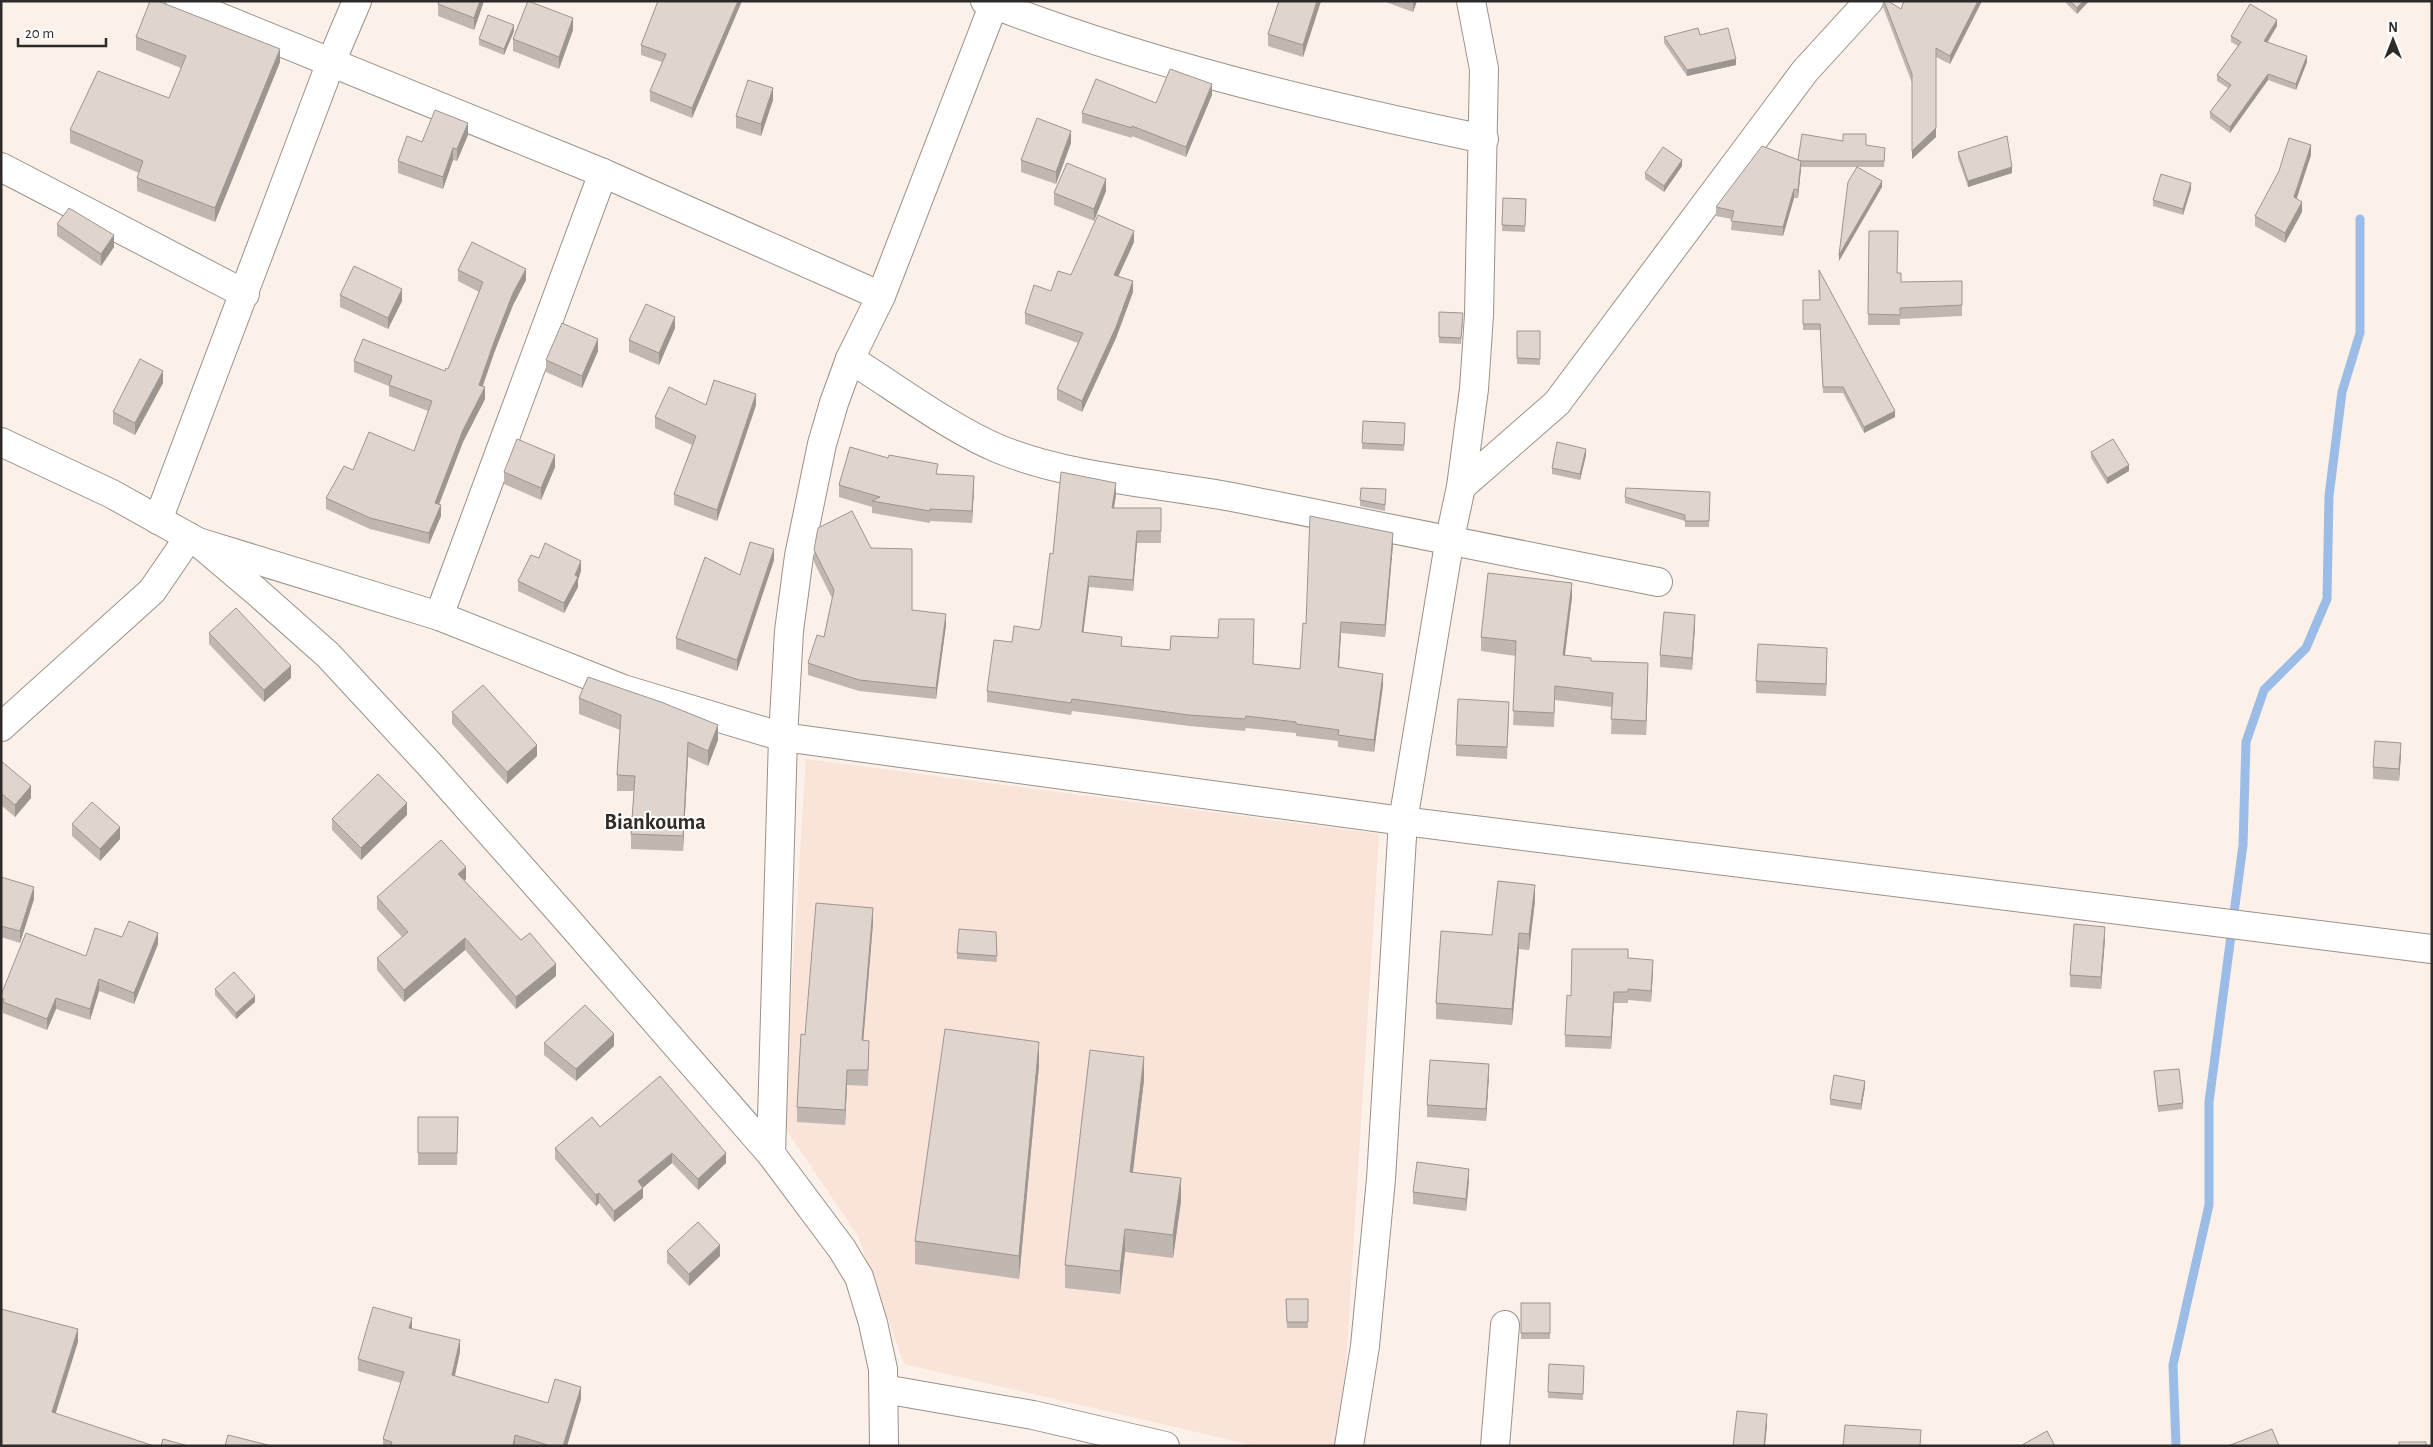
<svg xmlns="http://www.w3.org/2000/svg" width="2433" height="1447" font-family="'Alegreya Sans',sans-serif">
<rect width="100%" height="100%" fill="#fbf1e9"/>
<path fill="#fae3d8" d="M806,759L1379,834L1341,1446H1256L904,1364L858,1236L783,1125Z"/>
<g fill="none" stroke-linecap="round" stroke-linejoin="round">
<path stroke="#9bbce6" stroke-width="9" d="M2176,1446L2173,1365L2209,1205V1102L2243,845L2246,742L2264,690L2306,648L2327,599L2329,496L2342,392L2360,333V219"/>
<defs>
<g id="minor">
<path d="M180,1L603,173L881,296"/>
<path d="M985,1C1146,64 1316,104 1484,139"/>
<path d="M1,167L245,294"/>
<path d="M850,359C895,387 951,429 999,449C1070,478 1157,483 1232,497C1374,524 1516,553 1658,582"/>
<path d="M1,442L112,494L198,542L257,592L328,655L430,765L563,915L771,1154L842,1249L859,1277L873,1323L883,1369L884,1446"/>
<path d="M1461,487L1557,403L1805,71L1869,1"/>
<path d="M158,520L331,62L357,1"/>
<path d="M198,542L439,616L623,689L783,737L1403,821L2432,949"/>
<path d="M439,616L603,173"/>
<path d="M1,727L152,591L189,537"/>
<path d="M771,1154L783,737L789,631L799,556L822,444L834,403L850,359L881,296L995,1"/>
<path d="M884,1389L1033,1415L1165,1446"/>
<path d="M1349,1446L1365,1346L1381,1179L1403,821L1450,538L1461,487L1474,389L1479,315L1484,69L1471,1"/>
<path d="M1495,1446L1505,1325"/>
</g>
</defs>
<use href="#minor" stroke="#9a9189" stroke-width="30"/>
<use href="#minor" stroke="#fff" stroke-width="28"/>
</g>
<g fill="#c0b7b0">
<path d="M439,1H484L474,30L438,16V4Z"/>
<path d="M658,1H742L692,118L650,101V91L662,62L641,55V45Z"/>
<path d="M1279,1H1321L1303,57L1268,46V34Z"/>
<path d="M1383,1H1417L1413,12Z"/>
<path d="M1883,1H1888L1901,9L1904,1H1982L1950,64L1936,57V137L1912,159V83L1883,7Z"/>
<path d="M2064,1H2089L2077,14Z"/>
<path d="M2277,26L2268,42L2307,62L2296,90L2268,80L2230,133L2210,118V112L2228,88L2217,81V75L2238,46L2231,42V36Z"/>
<path d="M573,30L559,69L513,51V39Z"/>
<path d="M514,31L504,55L479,45V39Z"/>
<path d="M1700,35L1736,65L1687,76L1664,43V37Z"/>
<path d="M136,37L280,62L215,222L137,191V178L139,173L70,143V130L169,98L181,68L136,50Z"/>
<path d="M1212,95L1186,157L1132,136V138L1082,123V113Z"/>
<path d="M773,100L761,136L736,128V116Z"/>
<path d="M468,135L457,161L453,160L443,189L398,173V161L422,142Z"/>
<path d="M1071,143L1056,184L1021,172V160Z"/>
<path d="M1866,145L1885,154L1884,167H1857L1882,187L1839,261L1857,167H1801L1798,198H1794L1783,236L1731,230L1732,219L1716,216V207L1798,160Z"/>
<path d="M1958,152L2012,173L1968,187L1958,158Z"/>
<path d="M2311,155L2296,199L2302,212L2285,243L2255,226V216Z"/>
<path d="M1682,166L1664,192L1645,179V173Z"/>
<path d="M2191,189L2183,215L2153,206V200Z"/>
<path d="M1106,191L1094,221L1054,205V193Z"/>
<path d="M1503,198L1526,199L1525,232L1502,231Z"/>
<path d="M57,224L114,247L101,266L57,236Z"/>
<path d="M1869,231L1897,273L1901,282L1962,305V316L1900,319V325H1868Z"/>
<path d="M1134,242L1118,276L1133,292L1116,338L1082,412L1057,400V389L1078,343L1025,324V313L1071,275Z"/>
<path d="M458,270L526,280L513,305L494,353L483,386L485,399L463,442L439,505L441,516L429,544L370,529L326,509V498L353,470L414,451L428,411L389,396V386L354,372V361L445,371L448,369L479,292L458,281Z"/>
<path d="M340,295L402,301L388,329L340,307Z"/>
<path d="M1803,300L1895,417L1864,433L1843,393H1823L1820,330H1803Z"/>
<path d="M1439,312L1463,319L1461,344L1439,343Z"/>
<path d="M675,328L659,365L629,352V340Z"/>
<path d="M1517,331H1540V365L1517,364Z"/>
<path d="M598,351L582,388L546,372V360Z"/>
<path d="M163,383L135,435L113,424V412Z"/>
<path d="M706,405H756L717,521L674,505V494L692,445L655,428V417Z"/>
<path d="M1363,421L1405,423L1404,451L1362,449Z"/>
<path d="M2091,452L2129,471L2107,484L2091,458Z"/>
<path d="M1586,455L1580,480L1552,474V468Z"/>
<path d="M555,467L541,500L504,484V472Z"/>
<path d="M938,474L974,488L972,523L930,521V523L872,513V507L839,497V485Z"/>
<path d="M1386,489L1385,511L1360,506V500Z"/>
<path d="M1710,492L1709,527H1685V521L1625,503V497Z"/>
<path d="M1116,495L1114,508H1161V543H1137L1133,591L1089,587L1083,632L1122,646L1254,664L1300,669L1306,624L1393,544L1385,637L1341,633L1339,668L1383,685L1374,752L1338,747V741L1296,736V733L1246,728L1245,731L1189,726L1072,711L1071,715L987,702V691L1012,642L1039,630L1041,626L1053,554Z"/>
<path d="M871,548L912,610L946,625L936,699L859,691L808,675V663L824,637L832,598L814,562V550Z"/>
<path d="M774,560L737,671L676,649V638L740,575Z"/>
<path d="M581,571L578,580V587L564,613L518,591V581Z"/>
<path d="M1572,597L1565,655L1591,661L1648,678L1646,735L1611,734L1612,707L1555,700L1554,727L1513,725L1516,656L1481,651V637Z"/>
<path d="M1695,626L1692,670L1660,667V655Z"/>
<path d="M209,633L291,678L264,702L209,644Z"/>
<path d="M1827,660L1826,696L1756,693V681Z"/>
<path d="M579,698L718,740L708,766L688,757L683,851L631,849V834L634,791H617V775L620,730L579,714Z"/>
<path d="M452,712L537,756L507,784L452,724Z"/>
<path d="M1509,714L1507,759L1456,756V745Z"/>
<path d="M2401,754L2399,781L2373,779V767Z"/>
<path d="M1,761L31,798L15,817L1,805Z"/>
<path d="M407,815L361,860L332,830V819Z"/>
<path d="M72,824L120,839L100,861L72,836Z"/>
<path d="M1,877L34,899L20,943L1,937Z"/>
<path d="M466,879L464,881L521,940L556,976L516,1009L465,950L404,1002L377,970V958L402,937L377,909V897Z"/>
<path d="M1535,901L1529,950L1519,949L1512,1025L1436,1019V1003L1492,935Z"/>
<path d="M873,923L863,1040L869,1056L868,1086L847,1085L845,1125L797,1122V1107L805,1035Z"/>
<path d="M996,932L997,962L957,959V953Z"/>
<path d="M122,937L158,944L134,1004L99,991L90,1020L56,1009L47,1030L3,1013V1010L1,1009V995L86,956Z"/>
<path d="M2105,939L2101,989L2070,987V975Z"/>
<path d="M1628,958L1653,971L1651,1002L1628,1000V1003H1614L1611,1049L1565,1047V1035L1571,996Z"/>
<path d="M215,989L255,1002L236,1019L215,995Z"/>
<path d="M544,1043L614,1046L576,1081L544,1055Z"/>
<path d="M1039,1065L1019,1279L915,1264V1241Z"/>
<path d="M2154,1071L2183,1103V1109L2158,1112Z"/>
<path d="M1489,1076L1486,1121L1427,1117V1105Z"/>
<path d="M1144,1080L1133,1172L1181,1201L1173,1258L1125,1252L1120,1294L1065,1288V1265Z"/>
<path d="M1865,1087L1861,1110L1830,1105V1099Z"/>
<path d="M418,1117H458L457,1165H418Z"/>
<path d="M600,1127L726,1163L698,1190L672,1163L643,1187V1198L614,1222L599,1203L596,1206L555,1159V1148Z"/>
<path d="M1469,1180L1466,1211L1413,1204V1192Z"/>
<path d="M667,1251L720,1256L689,1286L667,1263Z"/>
<path d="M1286,1299H1308V1328H1287Z"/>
<rect x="1521" y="1303" width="29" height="36"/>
<path d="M412,1329L460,1352L455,1376L548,1403L581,1399L567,1446H383V1439L401,1383L358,1371V1359Z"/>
<path d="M1549,1364L1584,1372L1583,1400L1548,1398Z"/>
</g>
<g fill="#9c9590">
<path d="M480,1H484L474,30V18Z"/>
<path d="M738,1H742L692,118V108Z"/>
<path d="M1317,1H1321L1303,57V45Z"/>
<path d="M1413,1H1417L1413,12Z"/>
<path d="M1978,1H1982L1950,64V56Z"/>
<path d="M2083,1H2089L2077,14V8Z"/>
<path d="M573,18V30L559,69V57Z"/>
<path d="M2277,20V26L2264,47V41Z"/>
<path d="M514,25V31L504,55V49Z"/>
<path d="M280,49V62L215,222V208Z"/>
<path d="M2307,56V62L2296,90V84Z"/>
<path d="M1736,59V65L1687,76V70Z"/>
<path d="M2268,74V80L2230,133V127Z"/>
<path d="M1212,84V95L1186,157V147Z"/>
<path d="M773,88V100L761,136V124Z"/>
<path d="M468,123V135L457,161V149Z"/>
<path d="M1936,128V137L1912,159V151Z"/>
<path d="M1071,131V143L1056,184V172Z"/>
<path d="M2311,145V155L2294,207V197Z"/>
<path d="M453,148V160L443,189V177Z"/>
<path d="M1682,160V166L1664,192V186Z"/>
<path d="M1801,161V169L1798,198V190Z"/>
<path d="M2012,167V173L1968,187V181Z"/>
<path d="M1106,179V191L1094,221V209Z"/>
<path d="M1882,181V187L1839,261V255Z"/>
<path d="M2191,183V189L2183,215V209Z"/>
<path d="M1794,189V198L1783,236V227Z"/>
<path d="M2302,202V212L2285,243V233Z"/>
<path d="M1134,231V242L1114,286V275Z"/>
<path d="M114,235V247L101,266V254Z"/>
<path d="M526,269V280L513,305L494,353L479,396V385L494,342L513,293Z"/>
<path d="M1133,281V292L1116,338L1082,412V401Z"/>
<path d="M402,289V301L388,329V318Z"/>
<path d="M675,317V328L659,365V353Z"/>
<path d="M598,339V351L582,388V376Z"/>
<path d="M163,371V383L135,435V423Z"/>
<path d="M485,387V399L463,442L435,514V503L463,430Z"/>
<path d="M756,394V405L717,521V510Z"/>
<path d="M1895,411V417L1864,433V427Z"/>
<path d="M1586,449V455L1580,480V474Z"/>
<path d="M555,455V467L541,500V488Z"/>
<path d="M2129,465V471L2107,484V478Z"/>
<path d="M974,476V488L972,523V511Z"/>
<path d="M1116,483V495L1112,519V508Z"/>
<path d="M441,505V516L429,544V533Z"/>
<path d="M1137,531V543L1133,591V580Z"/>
<path d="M1393,533V544L1385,637V625Z"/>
<path d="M774,549V560L737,671V660Z"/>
<path d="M581,561V571L578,580V587L564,613V603Z"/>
<path d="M1089,576V587L1082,644V632Z"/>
<path d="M1572,583V597L1563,669V655Z"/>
<path d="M946,614V625L936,699V688Z"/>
<path d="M1695,615V626L1692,670V658Z"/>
<path d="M1341,622V633L1338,679V667Z"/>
<path d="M1827,648V660L1826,696V684Z"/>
<path d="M1648,663V678L1646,735V721Z"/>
<path d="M291,666V678L264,702V690Z"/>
<path d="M1383,674V685L1374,752V740Z"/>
<path d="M718,725V740L708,766V751Z"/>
<path d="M688,742V757L683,851V836Z"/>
<path d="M2401,743V754L2399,781V769Z"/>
<path d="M537,745V756L507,784V772Z"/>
<path d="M31,786V798L15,817V805Z"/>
<path d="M407,803V815L361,860V848Z"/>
<path d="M120,827V839L100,861V849Z"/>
<path d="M466,867V879L458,886V874Z"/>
<path d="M1535,885V901L1529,950V934Z"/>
<path d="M34,887V899L20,943V931Z"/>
<path d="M873,908V923L862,1056V1040Z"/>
<path d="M2105,927V939L2101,989V977Z"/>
<path d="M158,933V944L134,1004V993Z"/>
<path d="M1519,933V949L1512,1025V1009Z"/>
<path d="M465,938V950L404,1002V990Z"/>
<path d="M1653,960V971L1651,1002V991Z"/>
<path d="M556,964V976L516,1009V997Z"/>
<path d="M99,979V991L90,1020V1009Z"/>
<path d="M1614,992V1003L1611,1049V1037Z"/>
<path d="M255,996V1002L236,1019V1013Z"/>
<path d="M56,998V1009L47,1030V1019Z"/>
<path d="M614,1034V1046L576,1081V1069Z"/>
<path d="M1039,1042V1065L1019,1279V1256Z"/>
<path d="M1144,1057V1080L1130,1195V1172Z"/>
<path d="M1489,1064V1076L1486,1121V1109Z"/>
<path d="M847,1070V1085L845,1125V1110Z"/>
<path d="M1865,1081V1087L1861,1110V1104Z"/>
<path d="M672,1153V1163L638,1192V1181Z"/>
<path d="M726,1153V1163L698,1190V1179Z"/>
<path d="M1469,1169V1180L1466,1211V1199Z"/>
<path d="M1181,1178V1201L1173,1258V1235Z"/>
<path d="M643,1188V1198L614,1222V1211Z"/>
<path d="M599,1193V1203L596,1206V1195Z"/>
<path d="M1125,1229V1252L1120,1294V1271Z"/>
<path d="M720,1245V1256L689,1286V1274Z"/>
<path d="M412,1318V1330L409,1328Z"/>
<path d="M78,1329V1342L52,1425V1412Z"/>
<path d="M460,1340V1352L452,1387V1375Z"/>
<path d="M581,1387V1399L567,1446H563Z"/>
<path d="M1767,1414V1426L1765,1446H1764Z"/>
<path d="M515,1435V1446H513Z"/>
</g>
<g fill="#dfd5cd" stroke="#9c9590">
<path d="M150,1H158L280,49L215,208L137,178L143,161L70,130L98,71L169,98L186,56L136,37Z"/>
<path d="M439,1H480L474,18L438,4Z"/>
<path d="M528,1L573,18L559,57L513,39Z"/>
<path d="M658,1H738L692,108L650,91L666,54L641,45Z"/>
<path d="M1279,1H1317L1303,45L1268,34Z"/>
<path d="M1884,1H1888L1901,9L1904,1H1978L1950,56L1936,48V128L1912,151V74Z"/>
<path d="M2070,1H2083L2077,8Z"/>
<path d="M2250,4L2277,20L2264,41L2307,56L2296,84L2268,74L2230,127L2210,112L2231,85L2217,75L2241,42L2231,36Z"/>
<path d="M488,15L514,25L504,49L479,39Z"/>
<path d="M1698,28L1700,35L1728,28L1736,59L1687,70L1664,37Z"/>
<path d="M1170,69L1212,84L1186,147L1132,126V128L1082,113L1096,79L1156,103Z"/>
<path d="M748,80L773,88L761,124L736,116Z"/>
<path d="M435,110L468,123L457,149L453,148L443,177L398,161L407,136L422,142Z"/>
<path d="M1037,118L1071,131L1056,172L1021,160Z"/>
<path d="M1802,134L1843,141V134H1866V145L1885,148L1884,161H1801L1798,160Z"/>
<path d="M2007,136L2012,167L1968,181L1958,152Z"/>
<path d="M2289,138L2311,145L2294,197L2302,202L2285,233L2255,216L2279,171Z"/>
<path d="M1762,146L1801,161L1798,190L1794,189L1783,227L1731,221L1734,211L1716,207Z"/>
<path d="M1663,147L1682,160L1664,186L1645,173Z"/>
<path d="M1067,163L1106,179L1094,209L1054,193Z"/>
<path d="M1857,167L1882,181L1839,255L1848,182Z"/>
<path d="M2161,174L2191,183L2183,209L2153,200Z"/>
<path d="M1503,198L1526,199L1525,226L1502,225Z"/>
<path d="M69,208L114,235L101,254L57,224Z"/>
<path d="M1098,215L1134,231L1114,275L1133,281L1116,327L1082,401L1057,389L1083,333L1025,313L1034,285L1051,291L1058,271L1071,275Z"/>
<path d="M1869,231H1898L1897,273H1901V282L1962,281V305L1900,308V315L1868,314Z"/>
<path d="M472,242L526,269L513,293L494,342L479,385L485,387L463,430L435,503L441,505L429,533L370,518L326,498L344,466L353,470L369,432L414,451L432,401L389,385L392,376L354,361L363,339L445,371L446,368L448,369L483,282L458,270Z"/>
<path d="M354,266L402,289L388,318L340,295Z"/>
<path d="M1819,270L1895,411L1864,427L1843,387H1823L1820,324H1803V300H1820Z"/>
<path d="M646,304L675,317L659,353L629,340Z"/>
<path d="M1439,312L1463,313L1461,338L1439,337Z"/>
<path d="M562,323L598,339L582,376L546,360Z"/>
<path d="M1517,331H1540V359L1517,358Z"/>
<path d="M140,359L163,371L135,423L113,412Z"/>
<path d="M714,380L756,394L717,510L674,494L696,436L655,417L669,387L706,405Z"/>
<path d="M1363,421L1405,423L1404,445L1362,443Z"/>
<path d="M517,439L555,455L541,488L504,472Z"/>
<path d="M2113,439L2129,465L2107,478L2091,452Z"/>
<path d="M1557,442L1586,449L1580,474L1552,468Z"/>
<path d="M850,447L888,458L889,455L938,464L936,474L974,476L972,511L930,509V511L872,501L880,497L839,485Z"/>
<path d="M1061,472L1116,483L1112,508H1161V531H1137L1133,580L1089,576L1082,632L1122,637L1121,646L1170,650L1171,636L1218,638L1219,619H1254L1253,664L1300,669L1303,623L1306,624L1310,516L1393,533L1385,625L1341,622L1338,667L1383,674L1374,740L1338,735L1339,730L1296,724V722L1246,716L1245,719L1189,715L1072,699L1071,703L987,691L994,640L1012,642L1014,626L1039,630L1041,626L1050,553L1053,554Z"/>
<path d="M1361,488L1386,489L1385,505L1360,500Z"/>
<path d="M1626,488L1710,492L1709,521H1685V515L1625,497Z"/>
<path d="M852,511L871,548L912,549V610L946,614L936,688L859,680L808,663L817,635L824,637L834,590L814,550L818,528Z"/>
<path d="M750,542L774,549L737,660L676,638L705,557L740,575Z"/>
<path d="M545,543L581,561L575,575L578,577L564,603L518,581L531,555L539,558Z"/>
<path d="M1488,573L1572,583L1563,655L1591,658V661L1648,663L1646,721L1611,719L1613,693L1555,686L1554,713L1513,711L1516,641L1481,637Z"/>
<path d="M236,608L291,666L264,690L209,633Z"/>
<path d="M1664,612L1695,615L1692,658L1660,655Z"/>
<path d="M1758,644L1827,648L1826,684L1756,681Z"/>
<path d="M588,677L661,702L718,725L708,751L688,742L683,836L631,834L635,776L617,775L621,715L579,698Z"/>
<path d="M483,685L537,745L507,772L452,712Z"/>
<path d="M1458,699L1509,702L1507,747L1456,745Z"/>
<path d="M2375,741L2401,743L2399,769L2373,767Z"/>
<path d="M1,761L31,786L15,805L1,793Z"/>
<path d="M378,774L407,803L361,848L332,819Z"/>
<path d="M92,802L120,827L100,849L72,824Z"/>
<path d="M441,840L466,867L458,874L521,940L530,933L556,964L516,997L465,938L404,990L377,958L408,932L377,897Z"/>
<path d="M1,877L34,887L20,931L1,926Z"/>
<path d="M1498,881L1535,885L1529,934L1519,933L1512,1009L1436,1003L1441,931L1492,935Z"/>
<path d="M816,903L873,908L862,1040L869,1041L868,1070H847L845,1110L797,1107L801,1034L805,1035Z"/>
<path d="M129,921L158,933L134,993L99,979L90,1009L56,998L47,1019L3,1002L4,999L1,998V995L26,933L86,956L95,928L122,937Z"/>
<path d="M2074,924L2105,927L2101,977L2070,975Z"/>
<path d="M959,929L996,932L997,956L957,953Z"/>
<path d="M1572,949H1628V958L1653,960L1651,991L1628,989V992H1614L1611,1037L1565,1035L1567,995L1571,996Z"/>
<path d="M234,972L255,996L236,1013L215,989Z"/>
<path d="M585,1005L614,1034L576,1069L544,1043Z"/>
<path d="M945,1029L1039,1042L1019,1256L915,1241Z"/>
<path d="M1090,1050L1144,1057L1130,1172L1181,1178L1173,1235L1125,1229L1120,1271L1065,1265Z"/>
<path d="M1430,1060L1489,1064L1486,1109L1427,1105Z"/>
<path d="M2179,1069L2183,1103L2158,1106L2154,1071Z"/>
<path d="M1834,1075L1865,1081L1861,1104L1830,1099Z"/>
<path d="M660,1076L726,1153L698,1179L672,1153L638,1181L643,1188L614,1211L599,1193L596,1195L555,1148L592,1117L600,1127Z"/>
<path d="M418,1117H458L457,1153H418Z"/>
<path d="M1417,1162L1469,1169L1466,1199L1413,1192Z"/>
<path d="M698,1222L720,1245L689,1274L667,1251Z"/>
<path d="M1286,1299H1308V1322H1287Z"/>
<rect x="1521" y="1303" width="29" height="30"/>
<path d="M373,1307L412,1318L409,1328L460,1340L452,1375L548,1403L555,1379L581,1387L563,1446H551L515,1435L513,1446H391L392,1442L383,1439L404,1372L358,1359Z"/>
<path d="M1,1309L78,1329L52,1412L154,1446H1Z"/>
<path d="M1549,1364L1584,1366L1583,1394L1548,1392Z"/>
<path d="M1737,1411L1767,1414L1764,1446H1733Z"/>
<path d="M1845,1425L1921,1430L1920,1446H1843Z"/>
<path d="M2272,1429L2279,1446H2228Z"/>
<path d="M2047,1431L2055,1446H2022V1445Z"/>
<path d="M228,1435L272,1446H225Z"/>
<path d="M163,1439L188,1446H161Z"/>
<rect x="2399" y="1442" width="27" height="4"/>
</g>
<g text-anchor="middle" stroke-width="4" stroke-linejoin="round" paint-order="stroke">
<g font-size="22" font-weight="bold" fill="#332b26" stroke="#fff">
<text x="655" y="829">Biankouma</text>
</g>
</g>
<rect width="2433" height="1447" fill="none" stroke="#2e2a27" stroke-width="5"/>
<g transform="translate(2393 40)" stroke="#ffffff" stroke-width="4" paint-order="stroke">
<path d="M0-4L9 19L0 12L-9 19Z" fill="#2e2a27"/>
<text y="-8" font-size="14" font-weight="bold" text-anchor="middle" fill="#2e2a27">N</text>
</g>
<path d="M18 38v8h88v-8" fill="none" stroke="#2e2a27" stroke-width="2.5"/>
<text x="25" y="38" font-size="15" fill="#2e2a27" stroke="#ffffff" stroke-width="4" paint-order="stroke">20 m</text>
</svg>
